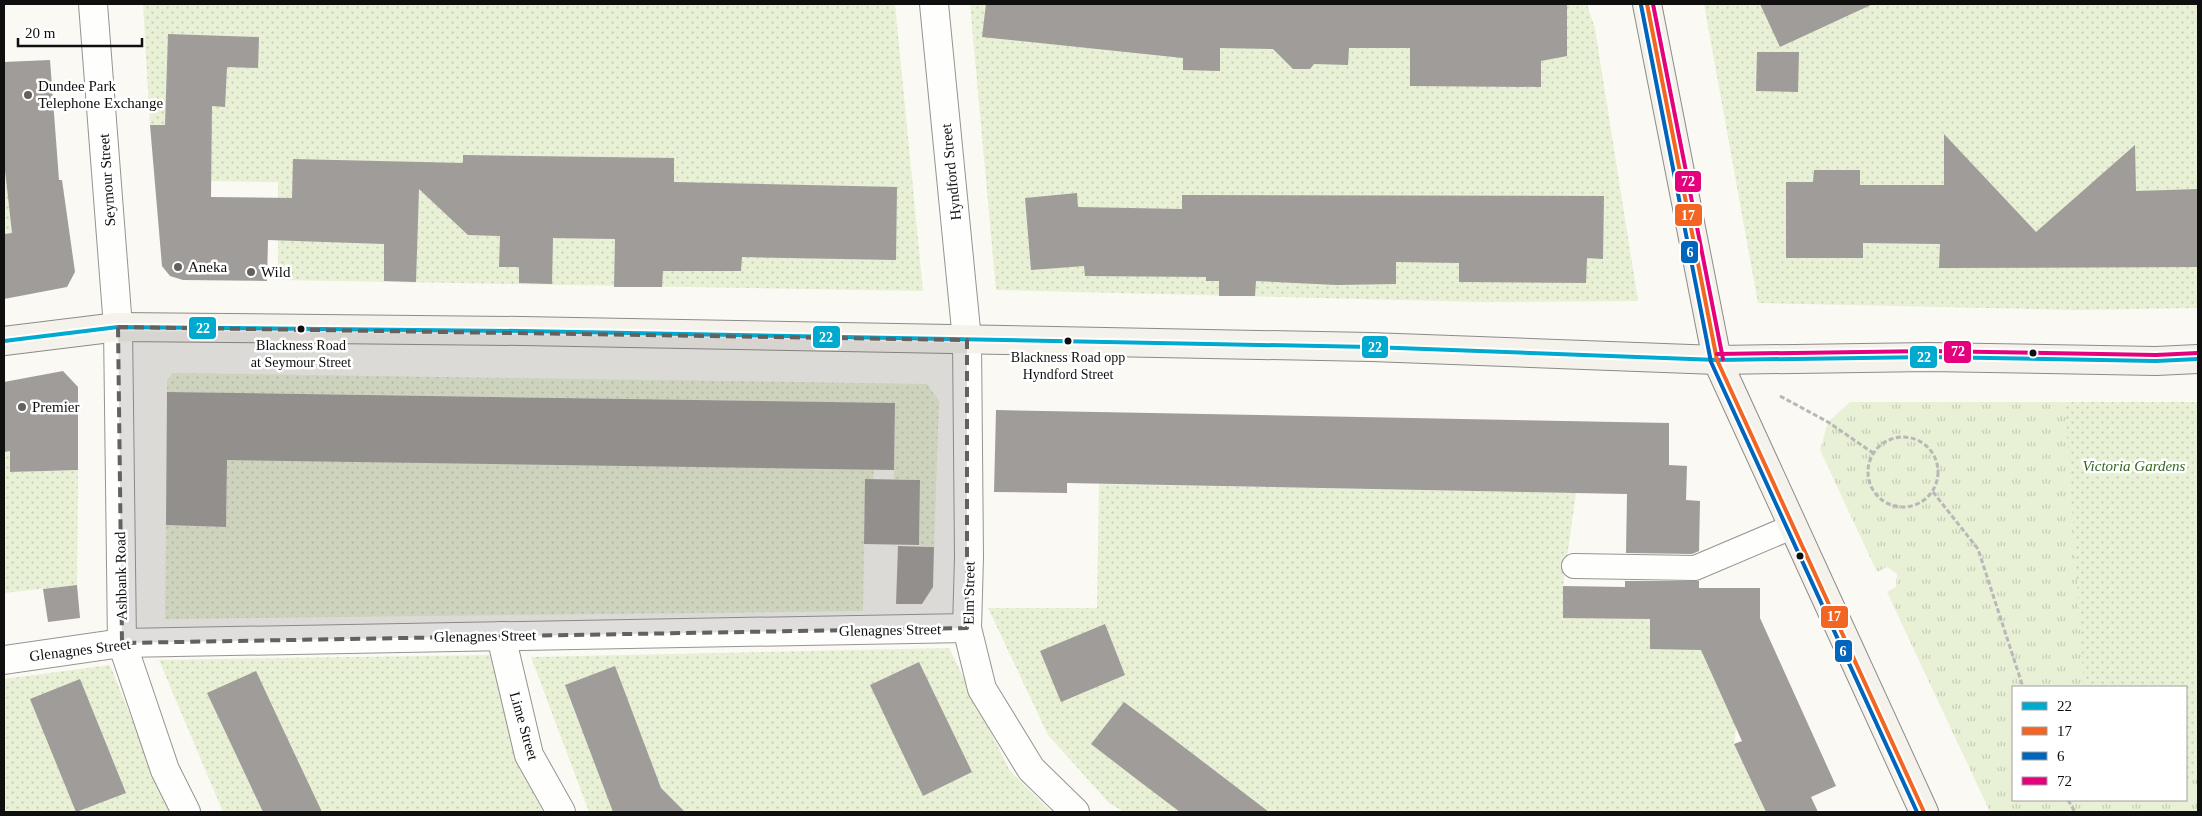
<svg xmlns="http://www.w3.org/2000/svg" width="2202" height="816" font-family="Georgia,serif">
<defs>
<pattern id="grass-tufts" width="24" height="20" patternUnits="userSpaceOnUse" patternTransform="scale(1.25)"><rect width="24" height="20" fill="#e8f0d5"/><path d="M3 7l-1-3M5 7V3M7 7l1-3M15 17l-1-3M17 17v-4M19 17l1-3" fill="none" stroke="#c6cdb6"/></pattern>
<pattern id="garden-dots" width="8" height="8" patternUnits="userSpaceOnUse" patternTransform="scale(1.25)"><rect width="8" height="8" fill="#e8f0d5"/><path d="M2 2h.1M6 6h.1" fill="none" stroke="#c6cdb6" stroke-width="1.8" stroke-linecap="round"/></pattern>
</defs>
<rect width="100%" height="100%" fill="#fbf9f4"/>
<path fill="url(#grass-tufts)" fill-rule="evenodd" d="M1850,402H2198V812H1990L1887,592L1896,587L1897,574L1887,567L1877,572L1820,450L1828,422ZM2013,687H2186V800H2013Z"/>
<g fill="url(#garden-dots)">
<path d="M143,4H895L923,291L278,280V182L211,181L150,125Z"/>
<path d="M970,4H1587L1595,29L1638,301L1484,302L996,290Z"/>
<path d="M1704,4H2198V308L2076,310L1758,303Z"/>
<path d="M4,161L12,233L4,234Z"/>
<path d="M173,373L927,384L939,401L934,547L919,545L920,480L894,479L895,403L175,392L167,400V380Z"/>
<path d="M2065,402H2198V780L2186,781V687H2084Z"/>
<path d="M10,451V472L78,470L77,585L4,593V452Z"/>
<path d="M227,451L874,461L873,493L865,494L863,611L165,619L166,525L226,527Z"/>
<path d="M1099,484L1576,493L1563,586L1760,620L1770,640L1724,662L1736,728L1734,744L1766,812H1124L1109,803L1048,735L988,608H1097Z"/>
<path d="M949,648L1010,771L1051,812H589L531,657Z"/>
<path d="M490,655L517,760L543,812H223L159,660Z"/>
<path d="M110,665L162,795L171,812H4V679Z"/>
</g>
<g fill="#9f9c99">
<path d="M986,4H1567V56L1541,61V87L1410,86V48H1349L1348,65L1314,64L1310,69H1293L1273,49L1220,48V71L1183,70V58L982,37Z"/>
<path d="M1760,4H1873L1780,47Z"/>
<path d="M168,34L259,37L258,68L227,67L225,107L212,106L211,197L292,198L293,159L463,163V155L674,158V182L897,187L896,260L742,257L741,271H663L662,287H614L615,239L553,238L552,284L519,283V267H499L500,236L468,235L419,189L416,282L384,281V244L268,240L267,281L183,280L170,276L162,266L150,125H165Z"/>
<path d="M1757,52H1799L1798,92L1756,91Z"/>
<path d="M50,60L59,180H62L75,272L67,287L4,299V234L12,233L4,162V62Z"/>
<path d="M1944,134L2036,232L2135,145L2136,191L2198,189V267L1939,268L1940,244L1863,243V258H1786V182H1813L1814,170H1860V185H1944Z"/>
<path d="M1077,193L1078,207L1182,209V195L1604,196L1603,259L1587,258L1586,283L1459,282V263L1396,262V284L1336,285L1256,281L1255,296H1219V281H1206V277L1085,276L1084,266L1031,270L1025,198Z"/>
<path d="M63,371L78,387V470L10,472V451L4,452V382Z"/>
<path d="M167,392L895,403L894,470L227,460L226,527L166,525Z"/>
<path d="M996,410L1669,423V465L1687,466L1686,500L1700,501L1699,551L1692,554L1626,553L1627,494L1067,483V493L994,492Z"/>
<path d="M865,479L920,480L919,545L864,544Z"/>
<path d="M898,546L934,547L933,587L922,604H896Z"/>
<path d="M1625,581H1699V588H1760V618L1836,786L1811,797L1818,812H1766L1734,744L1742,741L1701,650L1650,649V619L1563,618V586L1625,587Z"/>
<path d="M77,585L80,618L48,622L43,589Z"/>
<path d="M1105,624L1125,675L1061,702L1040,651Z"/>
<path d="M919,662L972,772L923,796L870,685Z"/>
<path d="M615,666L661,788L685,812H613L565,685Z"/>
<path d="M256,671L282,727L322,812H263L207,693Z"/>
<path d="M80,679L126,793L76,812L30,699Z"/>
<path d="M1124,702L1172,738L1269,812H1180L1139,781L1091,744Z"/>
</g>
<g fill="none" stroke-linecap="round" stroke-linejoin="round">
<defs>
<path id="lane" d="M1574,566L1695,568L1794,526"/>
<g id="street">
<path d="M93,4L118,327L122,643L165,770L186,812"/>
<path d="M934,4L967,340L969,557L967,628L982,689L1031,769L1075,812"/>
<path d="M501,636L529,755L561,812"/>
<path d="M4,660L122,643L967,628"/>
</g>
<g id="secondary">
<path d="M1647,4L1717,360L1924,812"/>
<path d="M4,341L118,327L522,331L1371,347L1717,360L1929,357L2156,361L2198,359"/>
</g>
</defs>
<use href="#lane" stroke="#959492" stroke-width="26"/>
<use href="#street" stroke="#959492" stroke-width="30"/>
<use href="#secondary" stroke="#8c8b89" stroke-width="30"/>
<g stroke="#b9b8b8" stroke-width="3" stroke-dasharray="5 2.5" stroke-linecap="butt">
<path d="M1780,396L1828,422L1873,453"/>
<circle cx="1903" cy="472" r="35"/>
<path d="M1933,492L1978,549L2023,687"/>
<path d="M2068,800L2075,812"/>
</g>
<use href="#lane" stroke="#fefefd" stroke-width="24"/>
<use href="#street" stroke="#fefefd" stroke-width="28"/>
<use href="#secondary" stroke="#f5f2eb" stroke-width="28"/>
<defs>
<path id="bus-1" d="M4,341L118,327L522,331L1371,347L1717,360L1929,357L2156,361L2198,359"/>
<path id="bus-2" d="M1647,4L1717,360L1924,812"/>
<path id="bus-3" d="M1641,5L1711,362L1917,812"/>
<g id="bus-4">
<path d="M1653,4L1723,359"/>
<path d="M1717,354L1929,351L2156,355L2198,353"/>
</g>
</defs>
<use href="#bus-1" stroke="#fff" stroke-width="8"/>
<use href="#bus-2" stroke="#fff" stroke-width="8"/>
<use href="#bus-3" stroke="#fff" stroke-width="8"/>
<use href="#bus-4" stroke="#fff" stroke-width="8"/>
<use href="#bus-1" stroke="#00a9ce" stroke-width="4"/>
<use href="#bus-2" stroke="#f26522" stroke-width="4"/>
<use href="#bus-3" stroke="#0065bd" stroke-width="4"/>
<use href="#bus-4" stroke="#e5007d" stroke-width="4"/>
</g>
<path fill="#62615f" fill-opacity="0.2" stroke="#62615f" stroke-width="4" stroke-dasharray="10 6" stroke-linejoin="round" d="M118,327L967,340V628L122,643Z"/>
<g fill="#62615f" stroke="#fff" stroke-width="2">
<circle cx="28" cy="95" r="5"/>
<circle cx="178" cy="267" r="5"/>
<circle cx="251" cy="272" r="5"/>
<circle cx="22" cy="407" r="5"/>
</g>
<g fill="#0f0f0f" stroke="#fff" stroke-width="2">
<circle cx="301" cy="329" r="4.5"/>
<circle cx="1068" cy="341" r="4.5"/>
<circle cx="2033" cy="353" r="4.5"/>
<circle cx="1800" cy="556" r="4.5"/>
</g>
<g text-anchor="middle" stroke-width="5" stroke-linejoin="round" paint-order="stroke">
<g font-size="14" fill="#0f0f0f" stroke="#fff">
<text x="301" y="350">Blackness Road<tspan x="301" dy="17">at Seymour Street</tspan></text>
<text x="1068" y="362">Blackness Road opp<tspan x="1068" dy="17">Hyndford Street</tspan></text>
</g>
<g font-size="15" fill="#0f0f0f" stroke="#fff" text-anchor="start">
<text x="38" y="91">Dundee Park<tspan x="38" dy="17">Telephone Exchange</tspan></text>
<text x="188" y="272">Aneka</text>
<text x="261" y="277">Wild</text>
<text x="32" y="412">Premier</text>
</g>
<g font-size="15" fill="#0f0f0f" stroke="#fff">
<text transform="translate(951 172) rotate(-96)" y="5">Hyndford Street</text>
<text transform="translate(107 180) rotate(-94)" y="5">Seymour Street</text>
<text transform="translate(121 576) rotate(-91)" y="5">Ashbank Road</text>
<text transform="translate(969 593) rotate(-89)" y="5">Elm Street</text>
<text transform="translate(890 630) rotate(-1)" y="5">Glenagnes Street</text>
<text transform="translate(485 636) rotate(-1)" y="5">Glenagnes Street</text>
<text transform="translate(80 650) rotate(-7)" y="5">Glenagnes Street</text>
<text transform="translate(524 726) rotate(74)" y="5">Lime Street</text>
</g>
<g font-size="15" font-style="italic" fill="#376521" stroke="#fff">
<text x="2134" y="471">Victoria Gardens</text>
</g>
</g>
<g stroke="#fff" stroke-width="2">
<rect x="1674" y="170" width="28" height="23" rx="5" fill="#e5007d"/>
<rect x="1674" y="203" width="29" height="24" rx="5" fill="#f26522"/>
<rect x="1680" y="240" width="19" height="24" rx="5" fill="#0065bd"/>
<rect x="188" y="316" width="29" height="24" rx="5" fill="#00a9ce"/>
<rect x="812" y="325" width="29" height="24" rx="5" fill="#00a9ce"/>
<rect x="1361" y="335" width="28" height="24" rx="5" fill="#00a9ce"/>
<rect x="1943" y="340" width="29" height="24" rx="5" fill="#e5007d"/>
<rect x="1909" y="345" width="29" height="24" rx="5" fill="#00a9ce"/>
<rect x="1820" y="605" width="29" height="24" rx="5" fill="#f26522"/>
<rect x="1834" y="639" width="19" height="24" rx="5" fill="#0065bd"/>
</g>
<g font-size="14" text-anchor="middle" font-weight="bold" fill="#fff">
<text x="1688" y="186">72</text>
<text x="1688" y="220">17</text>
<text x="1690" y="257">6</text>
<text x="203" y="333">22</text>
<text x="826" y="342">22</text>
<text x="1375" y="352">22</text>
<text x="1958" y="356">72</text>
<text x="1924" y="362">22</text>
<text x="1834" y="621">17</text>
<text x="1843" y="656">6</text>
</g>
<rect width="2202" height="816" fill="none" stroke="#0f0f0f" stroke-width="10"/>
<rect x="2012" y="686" width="175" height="115" fill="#ffffff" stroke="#9f9f9f"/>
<rect x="2022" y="702" width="25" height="8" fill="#00a9ce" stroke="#9f9f9f"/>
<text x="2057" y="711" font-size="15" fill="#0f0f0f">22</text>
<rect x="2022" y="727" width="25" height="8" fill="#f26522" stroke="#9f9f9f"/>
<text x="2057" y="736" font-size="15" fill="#0f0f0f">17</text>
<rect x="2022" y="752" width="25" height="8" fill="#0065bd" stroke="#9f9f9f"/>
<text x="2057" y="761" font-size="15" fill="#0f0f0f">6</text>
<rect x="2022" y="777" width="25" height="8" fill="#e5007d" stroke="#9f9f9f"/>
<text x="2057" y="786" font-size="15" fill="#0f0f0f">72</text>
<path d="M18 38v8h124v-8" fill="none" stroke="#0f0f0f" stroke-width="2.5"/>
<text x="25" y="38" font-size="15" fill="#0f0f0f" stroke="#ffffff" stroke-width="4" paint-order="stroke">20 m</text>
</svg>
